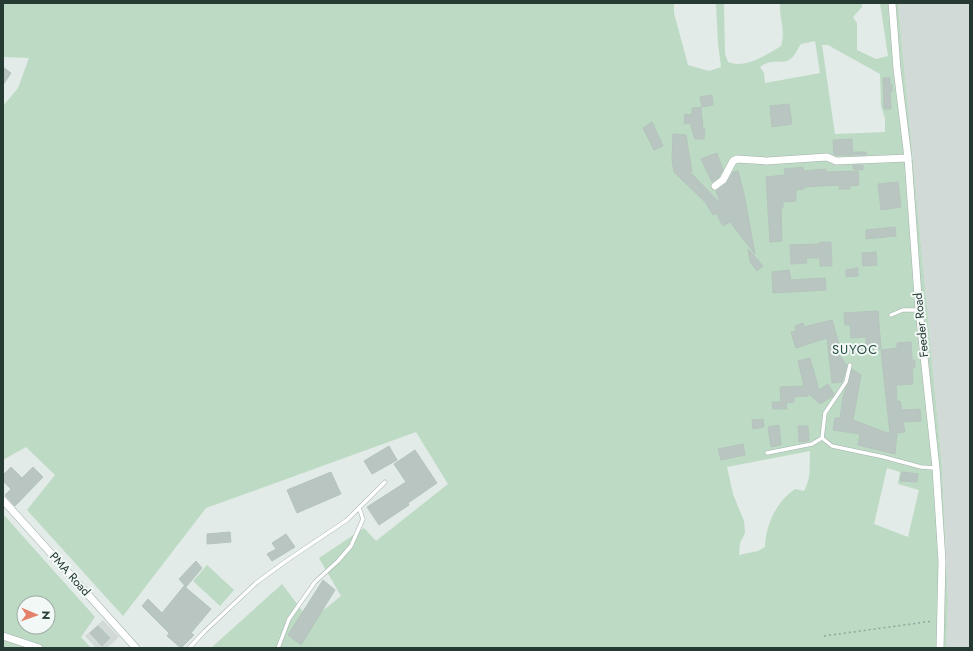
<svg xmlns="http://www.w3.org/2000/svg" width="973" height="651" font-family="Jost,sans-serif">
<rect width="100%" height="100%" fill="#e2ebe7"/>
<g fill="#d1dad6">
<path d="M898,3H970V648H946L948,603L942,466Z"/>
<path d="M103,620L119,637L107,648H96L85,636Z"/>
</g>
<g fill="#bddac4" fill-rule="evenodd">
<path d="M3,3H674V13L688,65L709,71L721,67L718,43L716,3H724L725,54L728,62C746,69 766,55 781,46C786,30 779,19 780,3H862V7L853,17L857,23V50L876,59L888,56L880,3H898L942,466L948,603L946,648H211L282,584L310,621L341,596L319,558L364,528L376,541L448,484L416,432L206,508L123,616L27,510L55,475L26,447L3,460V106L18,88L29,58L3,57ZM815,41L820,73L765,83L764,73L760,67C770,59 777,63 787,61C795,58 797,49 801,44ZM822,45H828L880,74L881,106L885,118V132L835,134ZM810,451C809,467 812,475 804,491L795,489C776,502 766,524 765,547L758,551L739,555L740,543L745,533L744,521L733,494L727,467ZM887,468L900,472L898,484L919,490L908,537L874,524Z"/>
<path d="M3,514L95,617L81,637L91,648H3ZM24,603H48V627H24Z"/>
<path d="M207,565L234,590L220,606L193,581Z"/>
</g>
<g fill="#b8c5c0" stroke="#b5c4bd">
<path d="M3,67L11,73L3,85Z"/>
<path d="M883,78H890V85L892,84V92H890L891,109H884Z"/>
<path d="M712,95L713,105L702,107L700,97Z"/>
<path d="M789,104L792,124L772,127L770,106Z"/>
<path d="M701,107L703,129H705L704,139H695L690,123L684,124L685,114L692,115V108Z"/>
<path d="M652,122L663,146L654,150L643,128Z"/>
<path d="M673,134L686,135L692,172H690L721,204L716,191L726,184L733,172L738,171L744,194L755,254L730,222L723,226L716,213L713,215L706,203L674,172L672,160Z"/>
<path d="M852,139L853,155H834L833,140Z"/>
<path d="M854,152H866V155H853Z"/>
<path d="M717,153L723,170L719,177L712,182L701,159Z"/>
<path d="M853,165H863V170L853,169Z"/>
<path d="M803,167V171L826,169V172L858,171L859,185L849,186L850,189H839V185L804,187V189L796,190V201L783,202V208H781L782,241L770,242L766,177L785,175L784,169Z"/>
<path d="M898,182L901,207L881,210L878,184Z"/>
<path d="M895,227L896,236L866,239V230Z"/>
<path d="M820,242H831L832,266H820V258H806L807,263L791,264L790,245L820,244Z"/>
<path d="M748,249L763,266L757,271L750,262Z"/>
<path d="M876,252L877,265L863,266L862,253Z"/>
<path d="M858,268V276L846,277V270Z"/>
<path d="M789,270L791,280L825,278L826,290L773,293L772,272Z"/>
<path d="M878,311L881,349H866V337L851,338L850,325H845L844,313Z"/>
<path d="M832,320L839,344L840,358H842L844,362L847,365L842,382L832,383L827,338L796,348L791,332L796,331L795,326L803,323L804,327Z"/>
<path d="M911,342L912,360H915V368H912L913,384L896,385L897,402L900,401L902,410L920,409L921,421L903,422L905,432L897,433L895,454L858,445L860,434L833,430L835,418H840L843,397L852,369L861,375L853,420L890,434L881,350L897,348V343Z"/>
<path d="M810,358L819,390L828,384L834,394L833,396L820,404L808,393V396L794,397V402L786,403L787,409H773L772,402H781L780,387L804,386L798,361Z"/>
<path d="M763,419L764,427L753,429L752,420Z"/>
<path d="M779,425L781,445L771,447L768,427Z"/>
<path d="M798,426H808L809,441L799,442Z"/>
<path d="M743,444L745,455L721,460L718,449Z"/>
<path d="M389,446L397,460L372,474L364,461Z"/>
<path d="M415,450L437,483L408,503L409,505L379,525L367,507L406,482L394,464Z"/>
<path d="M11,467L22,478L33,467L43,477L15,506L5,495L11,489L3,481V475Z"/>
<path d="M331,472L341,494L297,513L287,490Z"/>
<path d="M902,472L918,474L917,482L900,481Z"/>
<path d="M230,532L231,542L207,544V534Z"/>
<path d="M286,534L295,547L272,561L267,554L276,549L272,543Z"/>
<path d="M196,561L202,568L186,587L179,579Z"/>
<path d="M323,580L335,590L301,645L288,635Z"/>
<path d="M184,586L211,609L191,633L194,635L181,648L167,636L169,633L142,606L148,599L162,613Z"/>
<path d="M98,626L110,638L102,646L90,633Z"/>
</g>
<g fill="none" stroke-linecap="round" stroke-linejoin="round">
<defs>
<g id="service">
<path d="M891,315L903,310H919"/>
<path d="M850,365L846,382L825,413L822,438L832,446L884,457L921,467L935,468"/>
<path d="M767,453L812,444L822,438"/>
<path d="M189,648L205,631L256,583L286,561L347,520L385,482"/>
<path d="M278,648L289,619L315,582L338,561L351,546L363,519L359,508"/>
</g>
<g id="minor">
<path d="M892,3L897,69L908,158L919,310L936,468L942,561L940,648"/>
<path d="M715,186L723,180L733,161L737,159L767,161L827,157L836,161L908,158"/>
<path d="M3,500L136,648"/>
<path d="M3,636L39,648"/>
</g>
</defs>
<use href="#service" stroke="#a5b2ad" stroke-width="4.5"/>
<use href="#minor" stroke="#a5b2ad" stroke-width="8"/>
<path stroke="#86ab9e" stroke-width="1.5" stroke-dasharray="2 3" stroke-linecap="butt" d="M824,636L933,621"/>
<use href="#service" stroke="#fff" stroke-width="3.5"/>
<use href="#minor" stroke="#fff" stroke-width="7"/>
</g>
<g text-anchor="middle" stroke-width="4" stroke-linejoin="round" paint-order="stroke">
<g font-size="12" fill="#243a33" stroke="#f2f8f5">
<text transform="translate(921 325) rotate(-96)" y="4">Feeder Road</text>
<text transform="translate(70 574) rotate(48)" y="4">PMA Road</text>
</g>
<g font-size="13" letter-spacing="1" fill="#224a3f" stroke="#f2f8f5">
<text x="855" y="354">SUYOC</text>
</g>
</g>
<rect width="973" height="651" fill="none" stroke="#243a33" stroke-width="8"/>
<g transform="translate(36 615) rotate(92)"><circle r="19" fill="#f2f8f5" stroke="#a0aca7"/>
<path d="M0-3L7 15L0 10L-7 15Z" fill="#e38268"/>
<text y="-6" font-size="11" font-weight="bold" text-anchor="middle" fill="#243a33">N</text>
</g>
</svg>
